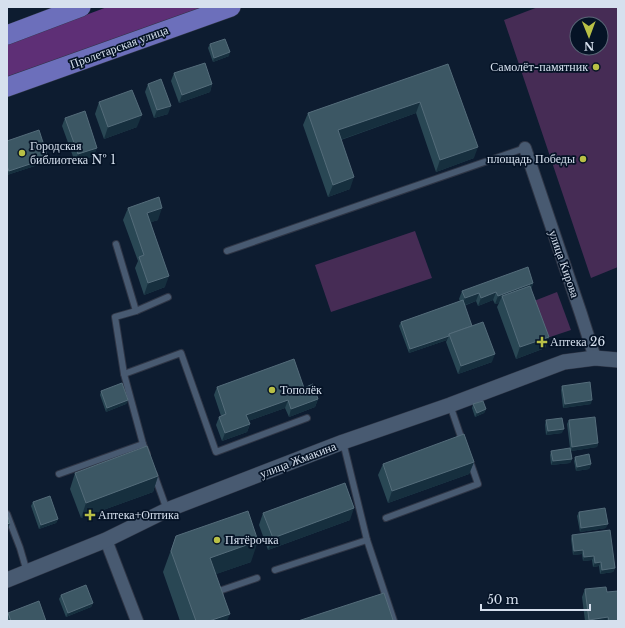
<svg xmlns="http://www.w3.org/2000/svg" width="625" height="628" font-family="'Libre Baskerville',serif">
<rect width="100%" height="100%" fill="#0d1c30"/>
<g fill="#462c55" fill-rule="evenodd">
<path d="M538,7H618V267L591,278L504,20ZM577,24H601V48H577Z"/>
<path d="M415,231L432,278L331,312L315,265Z"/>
<path d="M557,292L571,330L547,338L534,301Z"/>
</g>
<path fill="#5e2f76" d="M107,7H206L7,77V45Z"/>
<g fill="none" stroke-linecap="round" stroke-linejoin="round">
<defs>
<g id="service">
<path d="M116,244L136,311"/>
<path d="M227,251L525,148"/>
<path d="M124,374L181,353L216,452L307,418"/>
<path d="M450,405L463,443"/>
<path d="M343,442L367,540L394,621"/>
<path d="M147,454L143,444L124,374L115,317L136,311L168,297"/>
<path d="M59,474L143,444"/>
<path d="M154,474L167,510"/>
<path d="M7,514L20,548L27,572"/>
<path d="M386,518L478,484L470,461"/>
<path d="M275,570L367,540"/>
<path d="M220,595L219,591L257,578"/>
</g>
<g id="minor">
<path d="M525,148L581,314L595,358"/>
<path d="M106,540L137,621"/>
</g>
<path id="tertiary" d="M7,580L106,540L167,510L343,442L450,405L564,362L595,358L618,360"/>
<g id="primary">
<path d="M7,35L81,7"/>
<path d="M7,87L231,7"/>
</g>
</defs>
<use href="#service" stroke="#2f3646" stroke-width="8"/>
<use href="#minor" stroke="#2f3646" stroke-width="14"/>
<use href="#tertiary" stroke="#2f3646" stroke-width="16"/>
<use href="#primary" stroke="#2f3646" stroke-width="20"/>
<use href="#service" stroke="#485a71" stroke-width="6"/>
<use href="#minor" stroke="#485a71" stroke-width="12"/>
<use href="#tertiary" stroke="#485a71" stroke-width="15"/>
<use href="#primary" stroke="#6c6fbb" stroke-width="19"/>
</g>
<g fill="#294754">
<path d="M210,44L229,56L213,62L208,48Z"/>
<path d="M448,64L474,158L436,172L416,113L341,140L350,189L328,197L303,125L308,113Z"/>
<path d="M174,73L212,84L210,92L179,103L171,81Z"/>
<path d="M148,84L168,114L154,118L145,92Z"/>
<path d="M99,102L137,127L104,139L95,114Z"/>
<path d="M65,118L94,156L75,162L62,126Z"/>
<path d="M7,141L48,158L47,162L7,175Z"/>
<path d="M128,208L158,220L151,222L165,287L144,295L135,268L138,261L123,220Z"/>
<path d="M533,283L531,290L549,337L545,348L516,359L497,307L499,303L495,304L493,300L478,306L476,301L464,306L472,326L492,362L458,374L446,342L447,340L409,353L399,326L401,322L460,301L459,299L462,291Z"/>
<path d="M562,386L591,404L563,408L561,390Z"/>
<path d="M217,387L304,388L318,399L315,407L289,417L285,408L248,421L250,424L247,432L222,441L216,425L219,417L221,416L214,395Z"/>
<path d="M101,391L128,400L126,404L106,412L100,395Z"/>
<path d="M473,404L486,409L484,413L475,417L472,408Z"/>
<path d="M546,420L562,433L546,435L545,425Z"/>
<path d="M569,420L598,443L597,447L571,451L572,459L570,463L551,465L550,455L551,451L570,448L567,424Z"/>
<path d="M575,457L591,464L589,469L576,471L574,461Z"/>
<path d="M474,462L469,474L388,503L378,475L383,464Z"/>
<path d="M75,473L158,476L153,492L81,518L70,489Z"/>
<path d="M33,502L58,519L56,523L39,529L31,506Z"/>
<path d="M579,512L606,528L580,532L577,516Z"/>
<path d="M263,513L350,520L268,550L259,525Z"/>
<path d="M572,535L615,568L613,572L600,574L599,566L593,567L592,560L583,561L582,554L573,555L571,539Z"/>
<path d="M176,536L251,562L216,574L227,621H180L163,572Z"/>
<path d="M585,589L607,592L618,621H585L582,597Z"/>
<path d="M61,595L93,603L91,607L66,617L59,599Z"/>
<path d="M8,613L46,621H8L7,616Z"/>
</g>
<g fill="#162f3e">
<path d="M230,52L229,56L213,62L214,58Z"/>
<path d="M212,84L210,92L179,103L182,95Z"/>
<path d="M420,102L416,113L334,142L338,130Z"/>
<path d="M171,106L168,114L154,118L157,110Z"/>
<path d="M142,115L137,127L104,139L108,127Z"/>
<path d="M478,147L474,158L436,172L440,160Z"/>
<path d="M97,148L94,156L75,162L78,154Z"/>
<path d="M48,158L47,162L7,175L9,171Z"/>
<path d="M354,177L350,189L328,197L333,185Z"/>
<path d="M162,208L158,220L143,225L147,213Z"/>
<path d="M169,276L165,287L144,295L148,283Z"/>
<path d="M533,283L530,291L502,296L499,303L495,304L498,296Z"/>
<path d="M496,292L493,300L478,306L481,298Z"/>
<path d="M479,293L476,301L462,306L465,298Z"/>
<path d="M449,336L447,340L409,353L410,349Z"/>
<path d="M549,337L545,348L516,359L520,347Z"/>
<path d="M495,354L492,362L458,374L461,366Z"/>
<path d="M318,399L315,407L289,417L291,409Z"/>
<path d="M128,400L126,404L106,412L107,408Z"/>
<path d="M288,400L285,408L243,423L246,415Z"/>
<path d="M592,400L591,404L563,408L565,404Z"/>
<path d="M486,409L484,413L475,417L477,413Z"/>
<path d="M250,424L247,432L222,441L225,433Z"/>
<path d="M564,429L562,433L546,435L548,431Z"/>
<path d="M598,443L597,447L571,451L572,447Z"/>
<path d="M572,459L570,463L551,465L553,461Z"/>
<path d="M474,462L469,474L388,503L392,491Z"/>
<path d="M591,464L589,469L576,471L577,467Z"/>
<path d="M158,476L153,492L81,518L86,503Z"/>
<path d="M354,508L350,520L268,550L273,538Z"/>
<path d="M58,519L56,523L39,529L41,525Z"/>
<path d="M10,523L7,532V524Z"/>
<path d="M608,524L606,528L580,532L581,528Z"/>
<path d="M258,541L251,562L202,579L210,558Z"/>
<path d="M583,550L582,554L573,555L574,551Z"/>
<path d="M594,556L592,560L583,561L584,557Z"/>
<path d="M601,562L599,566L593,567L595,563Z"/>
<path d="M615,568L613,572L600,574L602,570Z"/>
<path d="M93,603L91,607L66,617L68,613Z"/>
<path d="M230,614L227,621H209Z"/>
<path d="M608,617L607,621H589V620Z"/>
</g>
<g fill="#3c5764" stroke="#546c7a">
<path d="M225,39L230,52L214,58L210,44Z"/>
<path d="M205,63L212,84L182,95L174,73Z"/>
<path d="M448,64L478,147L440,160L420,102L338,130L354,177L333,185L308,113Z"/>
<path d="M161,79L171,106L157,110L148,84Z"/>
<path d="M132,90L142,115L108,127L99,102Z"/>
<path d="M85,111L97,148L78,154L65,118Z"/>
<path d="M39,130L48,158L9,171L7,166V141Z"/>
<path d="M159,197L162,208L147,213L169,276L148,283L139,257L144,255L128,208Z"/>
<path d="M528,267L533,283L498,296L496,292L481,298L479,293L465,298L462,291Z"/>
<path d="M530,286L549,337L520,347L502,296Z"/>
<path d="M463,300L472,326L449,334V336L410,349L401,322Z"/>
<path d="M483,322L495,354L461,366L449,334Z"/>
<path d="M294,359L304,388L313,384L318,399L291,409L288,400L246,415L250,424L225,433L219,417L226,414L217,387Z"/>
<path d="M590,382L592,400L565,404L562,386Z"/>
<path d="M122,383L128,400L107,408L101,391Z"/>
<path d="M483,401L486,409L477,413L473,404Z"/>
<path d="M595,417L598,443L572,447L569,420Z"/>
<path d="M562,418L564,429L548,431L546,420Z"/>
<path d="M464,434L474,462L392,491L383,464Z"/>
<path d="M147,446L158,476L86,503L75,473Z"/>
<path d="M570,448L572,459L553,461L551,451Z"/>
<path d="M589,454L591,464L577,467L575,457Z"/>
<path d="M345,483L354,508L273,538L263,513Z"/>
<path d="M50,496L58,519L41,525L33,502Z"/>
<path d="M605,508L608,524L581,528L579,512Z"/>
<path d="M248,511L258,541L210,558L230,614L209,621H196L171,551L176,536Z"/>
<path d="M7,514L10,523L7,524Z"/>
<path d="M610,530L615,568L602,570L601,562L595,563L594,556L584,557L583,550L574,551L572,535Z"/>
<path d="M86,585L93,603L68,613L61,595Z"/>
<path d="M606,587L607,592L618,591V621H609L608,617L589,620L585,589Z"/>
<path d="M384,593L393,620L390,621H298Z"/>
<path d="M39,601L46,621H11L8,613Z"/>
</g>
<g fill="#b9c046" stroke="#051326" stroke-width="1.5">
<circle cx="596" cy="67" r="4"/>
<circle cx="22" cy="153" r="4"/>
<circle cx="583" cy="159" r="4"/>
<path d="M540 336h4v4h4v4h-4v4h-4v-4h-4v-4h4z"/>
<circle cx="272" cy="390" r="4"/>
<path d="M88 509h4v4h4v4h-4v4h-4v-4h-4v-4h4z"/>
<circle cx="217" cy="540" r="4"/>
</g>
<g text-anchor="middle" stroke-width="3.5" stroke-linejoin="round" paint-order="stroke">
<g font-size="12" fill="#d6e0ee" stroke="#051326">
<text transform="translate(119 47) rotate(-20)" y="4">Пролетарская улица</text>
<text transform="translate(564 264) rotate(71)" y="4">улица Кирова</text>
<text transform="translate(298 460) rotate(-21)" y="4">улица Жмакина</text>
</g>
<g font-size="12" fill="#d6e0ee" stroke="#051326" text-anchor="start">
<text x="588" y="71" text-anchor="end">Самолёт-памятник</text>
<text x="30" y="150">Городская<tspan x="30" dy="14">библиотека № 1</tspan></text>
<text x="575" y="163" text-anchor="end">площадь Победы</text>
<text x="550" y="346">Аптека 26</text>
<text x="280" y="394">Тополёк</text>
<text x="98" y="519">Аптека+Оптика</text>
<text x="225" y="544">Пятёрочка</text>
</g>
</g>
<rect width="625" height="628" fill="none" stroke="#d6e0ee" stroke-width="16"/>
<g transform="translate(589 36) rotate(179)"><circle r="19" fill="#051326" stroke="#596576"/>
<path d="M0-3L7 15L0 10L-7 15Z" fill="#b9c046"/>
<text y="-6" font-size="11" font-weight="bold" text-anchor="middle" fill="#d6e0ee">N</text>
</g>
<path d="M481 604v6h109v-6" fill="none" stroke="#d6e0ee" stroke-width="2"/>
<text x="487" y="604" font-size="12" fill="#d6e0ee" stroke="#051326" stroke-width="3" paint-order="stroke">50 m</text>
</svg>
